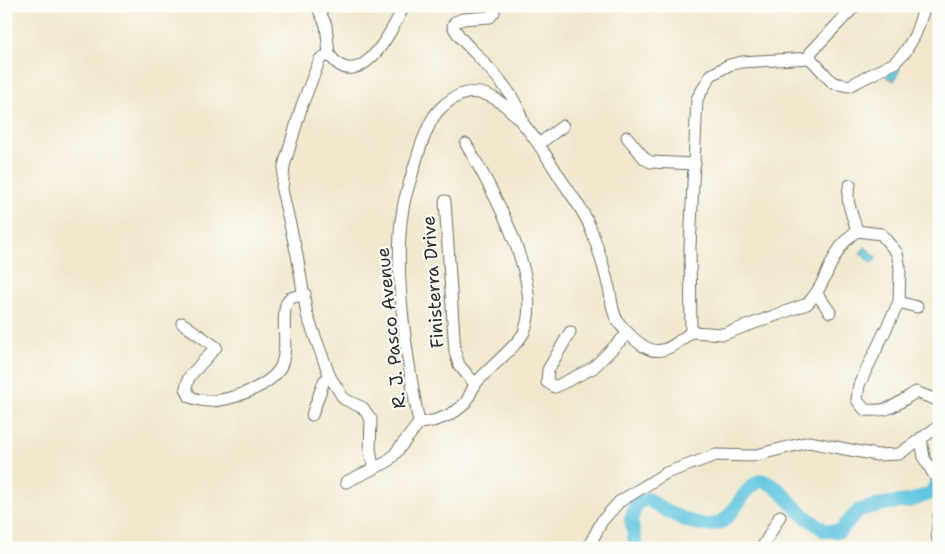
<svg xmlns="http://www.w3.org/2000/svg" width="945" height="554" font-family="'Shantell Sans',sans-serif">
<rect width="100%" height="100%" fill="#fdfcf7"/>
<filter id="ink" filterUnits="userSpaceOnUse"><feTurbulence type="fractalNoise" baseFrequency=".02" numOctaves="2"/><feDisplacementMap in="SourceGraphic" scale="10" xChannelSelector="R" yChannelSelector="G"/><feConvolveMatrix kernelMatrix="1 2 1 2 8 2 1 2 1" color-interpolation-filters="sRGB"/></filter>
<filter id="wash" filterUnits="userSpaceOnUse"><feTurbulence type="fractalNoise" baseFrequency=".0096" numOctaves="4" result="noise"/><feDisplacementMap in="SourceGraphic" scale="20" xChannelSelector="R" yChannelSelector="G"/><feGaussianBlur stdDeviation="1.12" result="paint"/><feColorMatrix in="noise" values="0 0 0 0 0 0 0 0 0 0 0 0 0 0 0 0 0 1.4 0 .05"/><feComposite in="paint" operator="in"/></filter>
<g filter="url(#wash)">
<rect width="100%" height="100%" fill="#f1e8ce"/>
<g fill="#61c5df" stroke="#467885">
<path d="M892,65L900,69L894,81L886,77Z"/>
<path d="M865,247L877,258L872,263L860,253Z"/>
</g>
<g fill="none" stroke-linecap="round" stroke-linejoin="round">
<path stroke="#61c5df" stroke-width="14" d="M636,548L631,519L637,503L648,499C664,511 705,535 724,520C739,508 740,492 761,480C781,487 783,495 797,509C805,517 816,524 825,531H840L859,510L888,503L910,501L931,493L939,479"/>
</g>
</g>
<g filter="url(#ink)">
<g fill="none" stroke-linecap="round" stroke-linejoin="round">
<defs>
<g id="minor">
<path d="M317,6L326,25L329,54"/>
<path d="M491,6L494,12L490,17L463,19L455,22L453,26C458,37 467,45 475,53C495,75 513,91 522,119"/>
<path d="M329,54L320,59L302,105L284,166L282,190L297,255L307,315L330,377L344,399L363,408L371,419L370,449L373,467"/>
<path d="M329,54C359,98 393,29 404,6"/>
<path d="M810,58L833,83L849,86L894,63L905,52L915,35L925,6"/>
<path d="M810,58L811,52L855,6"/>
<path d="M627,137L645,159L651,162L695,164"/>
<path d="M539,144L563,126"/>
<path d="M850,185C844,199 853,216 857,231"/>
<path d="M445,201L455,352L459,365L475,384"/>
<path d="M817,294L830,312"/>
<path d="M899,302L917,307"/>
<path d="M182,323L216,347L189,377L186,388L190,397C196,399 203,401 209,401C230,401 272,386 281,366C289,348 281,324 286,304L290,298L305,294"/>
<path d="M570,332L548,370L547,382L555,387L593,368L628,333"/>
<path d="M691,332L724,334L807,304C829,283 830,248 857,231L881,234L897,253L900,268L899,302L859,385L857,400L865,410C892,412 894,405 916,392L939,401"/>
<path d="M691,332L690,247L697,99L711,75L729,65L742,62L810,58"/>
<path d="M312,415L324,381L330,377"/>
<path d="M419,423C407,359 388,249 408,188C414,168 425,125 438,111C489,56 534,137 559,176C569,192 583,209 590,227C598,247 604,268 609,288C611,297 612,310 616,318C618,323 624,329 628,333C654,360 665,353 691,332"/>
<path d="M419,423C435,422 455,415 466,402C470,396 472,388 477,382C487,370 519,344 524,332C545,282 491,187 466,144"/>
<path d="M921,438L924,458L939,483"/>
<path d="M346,482L387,462L394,455L419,423"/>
<path d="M939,514L937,534L939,544"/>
<path d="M588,548L602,521L619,502L666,473L716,455L752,456L809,442L877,455L899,454L939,426"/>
<path d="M762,548L780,516"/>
</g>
</defs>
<use href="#minor" stroke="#706d64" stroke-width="13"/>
<use href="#minor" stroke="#fff" stroke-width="11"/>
</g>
</g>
<g text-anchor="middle" stroke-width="4.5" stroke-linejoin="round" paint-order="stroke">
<g font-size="18" fill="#2b2b2b" stroke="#fdfcf7">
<text transform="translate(433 282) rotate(-94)" y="6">Finisterra Drive</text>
<text transform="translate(391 328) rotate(-96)" y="6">R. J. Pasco Avenue</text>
</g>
</g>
<rect width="945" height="554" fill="none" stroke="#fdfcf7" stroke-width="25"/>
</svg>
